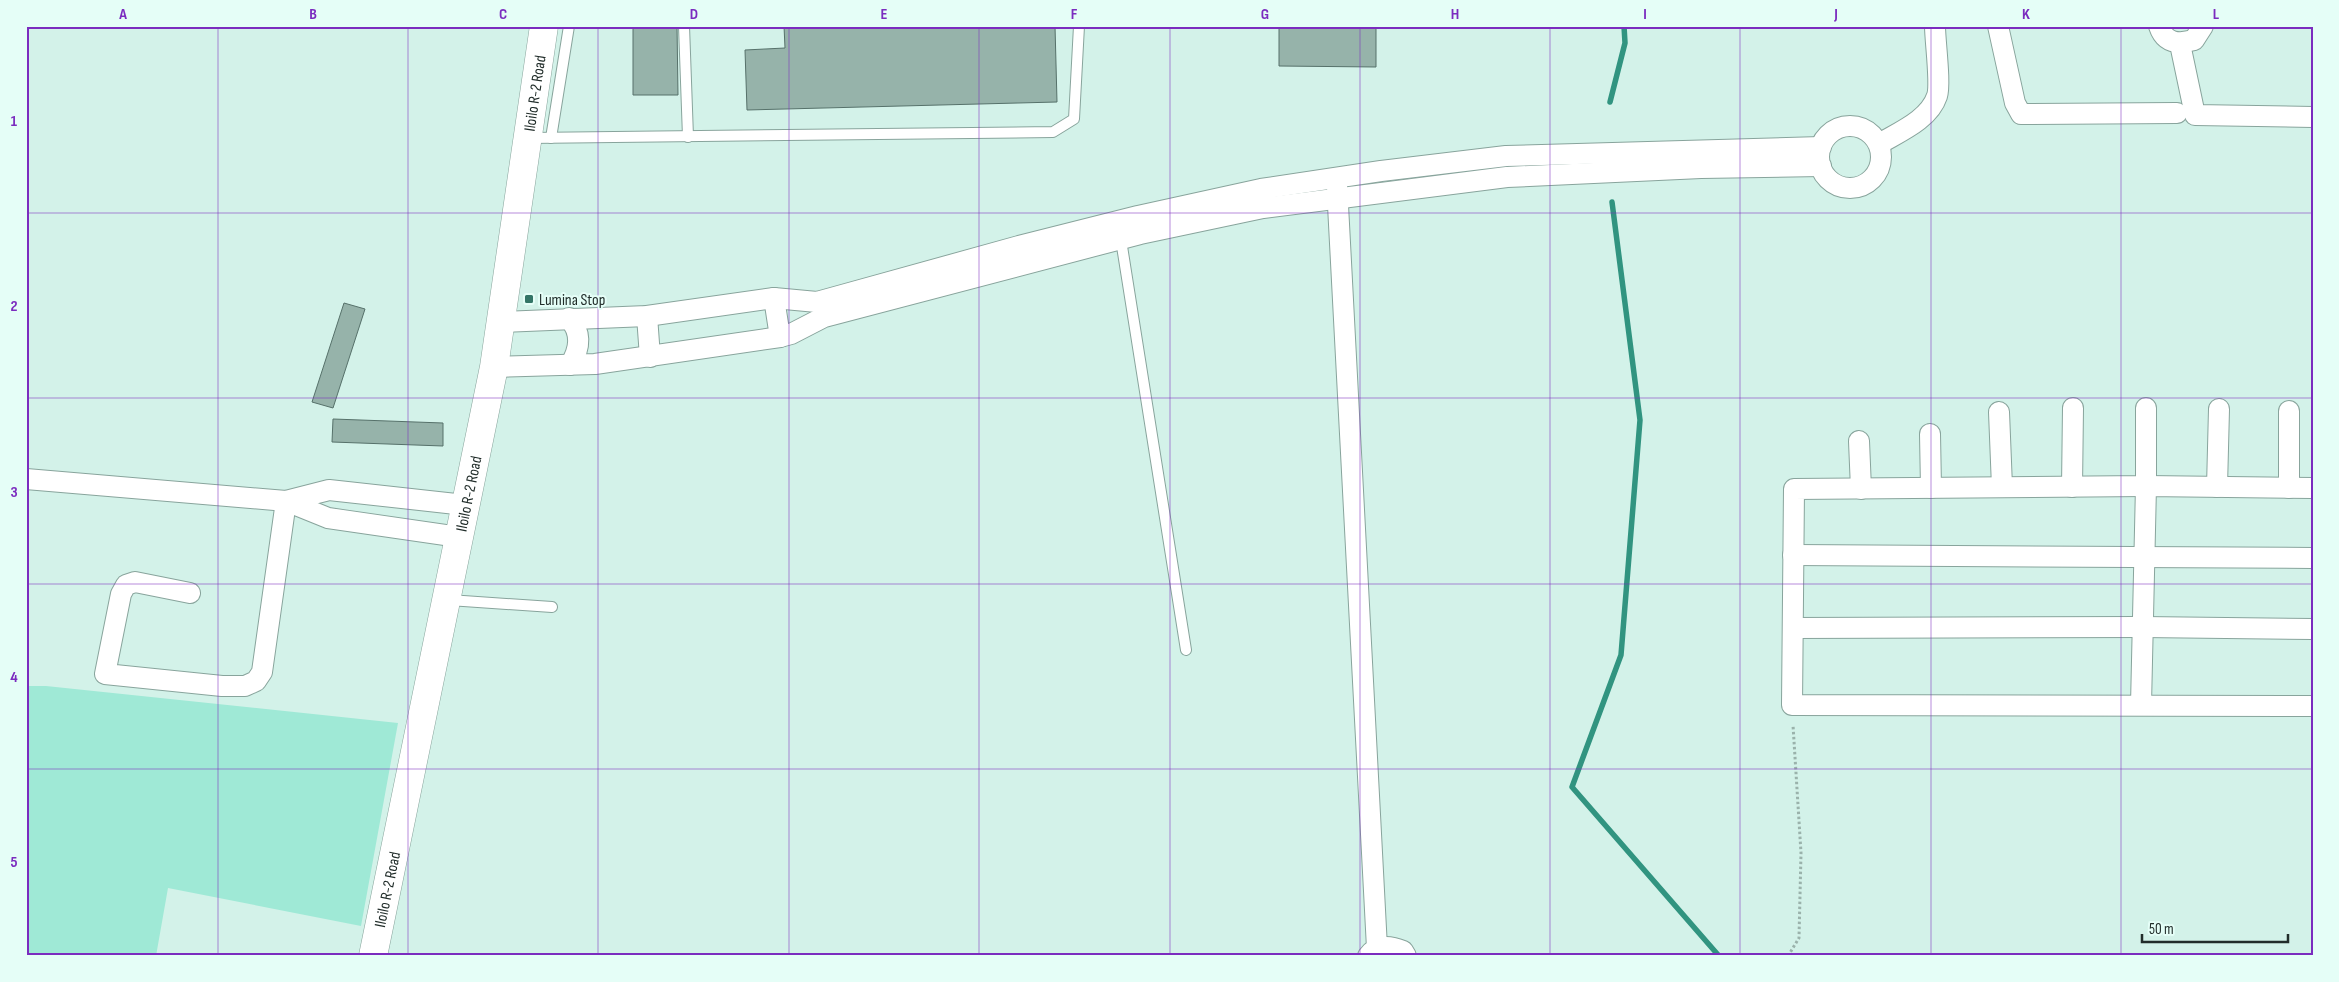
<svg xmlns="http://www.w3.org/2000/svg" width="2339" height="982" font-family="'Sofia Sans Condensed',sans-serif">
<rect width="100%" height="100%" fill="#d3f2e9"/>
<path fill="#9fe9d6" d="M26,686H46L398,723L361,926L168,888L156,956H26Z"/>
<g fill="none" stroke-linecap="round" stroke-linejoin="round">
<g stroke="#319480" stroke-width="5.5">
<path d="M1610,102L1625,43L1624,26"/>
<path d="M1612,202L1640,420L1621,655L1572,787L1719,956"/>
</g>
</g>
<g fill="#96b3aa" stroke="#56716a">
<path d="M633,26H677L678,95H633Z"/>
<path d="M784,26H1055L1057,102L747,110L745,50L785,48Z"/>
<path d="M1279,26H1376V67L1279,66Z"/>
<path d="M344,303L365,309L333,408L312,402Z"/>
<path d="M333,419L443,423V446L332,442Z"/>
</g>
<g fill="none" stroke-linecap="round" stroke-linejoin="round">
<defs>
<g id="lane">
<path d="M684,26L688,137"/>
<path d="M529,138L1053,132L1074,119L1079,26"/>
<path d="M551,138L569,26"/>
<path d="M1121,240L1186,650"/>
<path d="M449,600L552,607"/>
</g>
<g id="street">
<path d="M1998,26L2015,103L2021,114L2177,113"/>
<path d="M2159,26C2165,44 2179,44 2194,40L2203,26"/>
<path d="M2180,44L2195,115L2313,117"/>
<circle cx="1850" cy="157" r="31"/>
<path d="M1879,144C1899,132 1929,120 1937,96C1941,84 1935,41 1935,26"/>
<path d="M1337,186L1377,948"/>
<path d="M774,298L780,337"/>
<path d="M647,316L650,357"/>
<path d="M569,318C582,333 580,349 570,365"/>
<path d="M501,322L647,316L774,298L817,302L1019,246L1138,216L1261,189L1381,171L1506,156L1821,147"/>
<path d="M494,367L595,364L780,337L791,334L824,317L1140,234L1263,208L1507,177L1701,168L1821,166"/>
<path d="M2146,408V486L1794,489L1792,705L2313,706"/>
<path d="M2289,411V488"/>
<path d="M1999,412L2002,487"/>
<path d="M1930,434L1931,488"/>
<path d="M1859,441L1861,489"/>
<path d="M26,479L286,501L328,518L459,537"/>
<path d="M2072,487L2073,408"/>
<path d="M2217,487L2219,409"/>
<path d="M286,501L329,490L465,505"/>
<path d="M1793,555L2313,558"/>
<path d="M190,593L135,582L126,585L121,594L105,674L222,686H245L256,681L262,672L286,501"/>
<path d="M1793,628L2143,627L2313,629"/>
<path d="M2141,705L2146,486L2313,488"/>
<path d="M1368,956C1376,944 1391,946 1403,951L1406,956"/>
</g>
<g id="secondary">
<path id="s1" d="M373,956L494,367L544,26"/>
</g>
</defs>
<use href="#lane" stroke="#88a49c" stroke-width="12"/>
<use href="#street" stroke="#88a49c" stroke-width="22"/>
<use href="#secondary" stroke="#88a49c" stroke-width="29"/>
<path stroke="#9ab2ab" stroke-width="3" stroke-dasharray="2.5 2.5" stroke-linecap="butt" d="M1788,956L1799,938L1801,853L1793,725"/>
<use href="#lane" stroke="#fff" stroke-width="10"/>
<use href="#street" stroke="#fff" stroke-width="20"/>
<use href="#secondary" stroke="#fff" stroke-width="28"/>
</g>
<path fill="none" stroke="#7b2cbf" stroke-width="1" stroke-opacity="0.55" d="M218,26V956M408,26V956M598,26V956M789,26V956M979,26V956M1170,26V956M1360,26V956M1550,26V956M1740,26V956M1931,26V956M2121,26V956M26,213H2313M26,398H2313M26,584H2313M26,769H2313"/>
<rect fill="#337566" stroke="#e5fef7" stroke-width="2" x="524" y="294" width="10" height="10" rx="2.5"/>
<g text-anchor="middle" stroke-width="4" stroke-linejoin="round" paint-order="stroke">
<g font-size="16" fill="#212d2a" stroke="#e5fef7">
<text dy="6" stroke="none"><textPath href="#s1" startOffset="878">Iloilo R-2 Road</textPath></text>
<text dy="6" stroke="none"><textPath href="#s1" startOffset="472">Iloilo R-2 Road</textPath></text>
<text dy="6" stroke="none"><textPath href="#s1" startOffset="68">Iloilo R-2 Road</textPath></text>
</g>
<g font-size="16" fill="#212d2a" stroke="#e5fef7" text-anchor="start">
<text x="539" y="305">Lumina Stop</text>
</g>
</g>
<rect width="2339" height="982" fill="none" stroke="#e5fef7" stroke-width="55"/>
<path d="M2142 934v8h146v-8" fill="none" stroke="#212d2a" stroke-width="2.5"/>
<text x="2149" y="934" font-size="15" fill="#212d2a" stroke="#e5fef7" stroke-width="4" paint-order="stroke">50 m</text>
<rect x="28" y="28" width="2284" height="926" fill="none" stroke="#7b2cbf" stroke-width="2"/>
<g font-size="16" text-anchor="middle" font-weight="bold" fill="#7b2cbf">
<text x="123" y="19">A</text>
<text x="313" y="19">B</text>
<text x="503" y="19">C</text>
<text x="694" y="19">D</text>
<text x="884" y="19">E</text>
<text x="1074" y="19">F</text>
<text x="1265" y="19">G</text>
<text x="1455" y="19">H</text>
<text x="1645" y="19">I</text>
<text x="1836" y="19">J</text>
<text x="2026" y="19">K</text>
<text x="2216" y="19">L</text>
<text x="14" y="126">1</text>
<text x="14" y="311">2</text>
<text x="14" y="497">3</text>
<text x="14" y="682">4</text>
<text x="14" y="867">5</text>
</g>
</svg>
